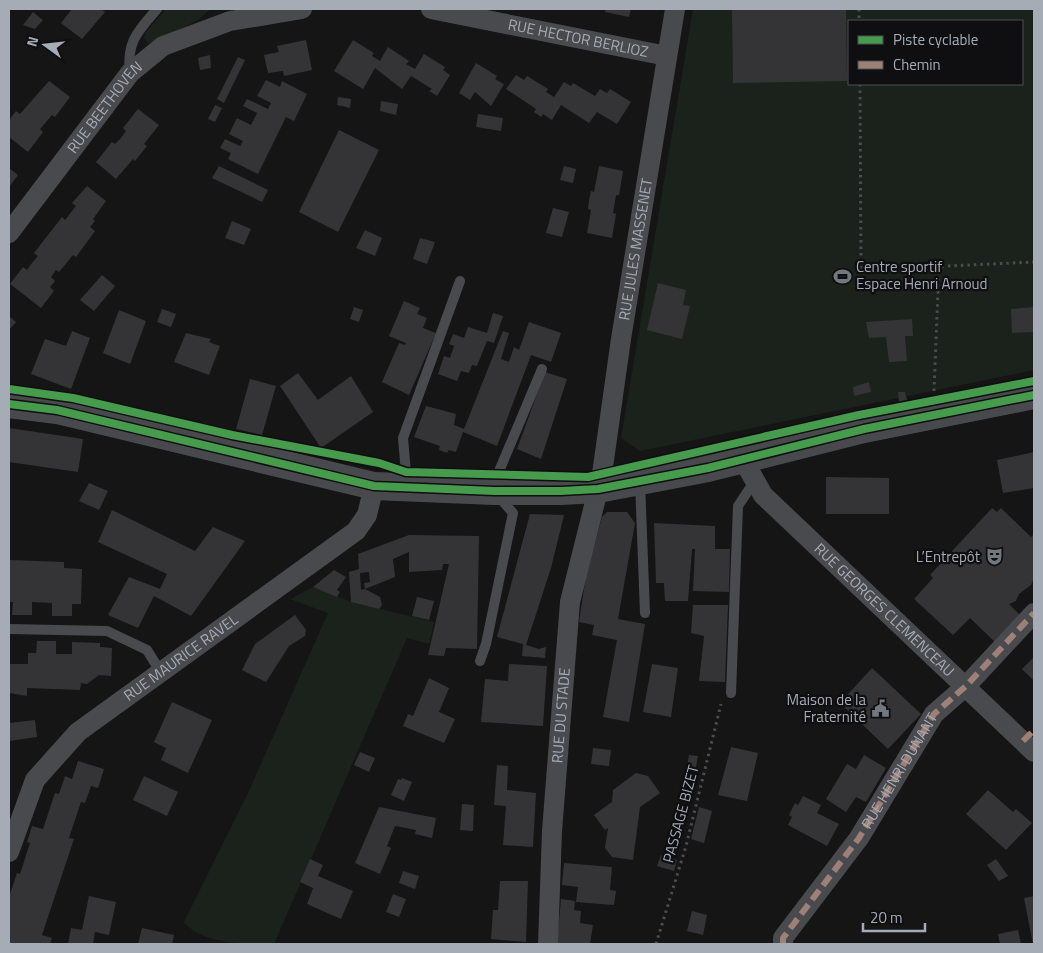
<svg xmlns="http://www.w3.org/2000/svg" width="1043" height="953" font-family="'Titillium Web',sans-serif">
<rect width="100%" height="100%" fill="#151515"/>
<g fill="#1b221b" fill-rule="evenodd">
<path d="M166,9H210L198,20L152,43H148L144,38L146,32Z"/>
<path d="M693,9H1034V370L640,451L621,438ZM849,21H1022V84H849Z"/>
<path d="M313,587L351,602L434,622L429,644L407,638L274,944C246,944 203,945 184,922L248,793L328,613L290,599Z"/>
</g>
<g fill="#343436" fill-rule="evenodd">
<path d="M72,9H101L105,12L82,39L61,23Z"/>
<path d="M606,9H631L629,17L605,12Z"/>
<path d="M732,9H846L847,81L733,83Z"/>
<path d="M33,12L43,20L35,29L23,25Z"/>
<path d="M306,40L312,70L284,76L283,71L268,73L264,55L279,52L277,46Z"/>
<path d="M353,40L374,53L372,56L380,61L388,47L409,61L406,64L415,69L424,54L445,67L443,70L450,75L437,96L429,91L432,89L411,76L402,89L375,68L363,89L334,71Z"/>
<path d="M210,55L211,68L200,70L198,58Z"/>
<path d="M238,57L245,60L224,103L217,99Z"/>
<path d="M476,63L497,76L495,79L504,84L491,106L475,92L470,100L459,93Z"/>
<path d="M516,75L524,80L527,76L548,89L546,92L554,97L564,82L571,86L573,83L595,96L600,89L607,93L610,89L631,102L617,124L597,112L589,123L561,105L552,120L543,114L541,117L534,112L536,109L506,89Z"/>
<path d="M266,80L280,87L282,81L307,94L294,121L286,117L258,174L228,159L231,153L220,148L225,139L240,146L243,141L229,134L237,118L251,125L257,113L243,106L247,99L268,109L271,103L257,96Z"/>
<path d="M49,81L70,97L55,117L52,115L40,129L43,132L28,152L9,137V120L16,111L20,114Z"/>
<path d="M338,97L351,99L350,108L337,105Z"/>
<path d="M381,101L398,104L396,115L380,111Z"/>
<path d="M215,105L222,108L215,122L208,119Z"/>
<path d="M138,109L159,125L144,144L147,146L135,161L133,159L116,179L96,162L112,142L115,144L121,138L126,131L123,128Z"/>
<path d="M478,114L503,118L501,131L476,127Z"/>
<path d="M339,130L379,150L338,232L299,212Z"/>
<path d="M219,166L268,190L262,202L212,178Z"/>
<path d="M564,166L576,169L573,183L560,180Z"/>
<path d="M599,166L623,171L619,195H616L613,213L616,214L612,238L587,233L591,210L588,209L589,200L591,191L594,192Z"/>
<path d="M9,168L18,175L9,187Z"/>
<path d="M87,186L106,201L93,219L95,221L90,227L95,231L76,257L73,255L59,272L56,270L51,277L55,281L50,287L54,291L41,308L10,284L23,267L27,270L32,263L38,256L34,253L62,217L65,220L76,206L72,203Z"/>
<path d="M553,208L569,212L562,237L546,233Z"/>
<path d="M232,221L251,229L244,245L225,238Z"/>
<path d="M365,230L382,238L375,256L356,248Z"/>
<path d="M420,238L435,242L427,264L413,259Z"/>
<path d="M102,275L115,286L94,311L80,300Z"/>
<path d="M658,283L686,290L683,305L690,306L682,339L647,330Z"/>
<path d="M404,301L420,308L417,314L427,318L423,328L436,333L409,395L382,382L399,343L405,345L406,343L389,336Z"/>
<path d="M354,307L363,310L359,322L350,319Z"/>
<path d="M1034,307V332L1012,333L1011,309Z"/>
<path d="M162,309L176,314L171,327L157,322Z"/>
<path d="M119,310L146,321L130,364L103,353Z"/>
<path d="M493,313L503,316L494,343L487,341L477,366L472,365L469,373L461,371L457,381L438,374L444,356L450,358L454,346L449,344L453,334L464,338L468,327L487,333Z"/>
<path d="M9,316L16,322L9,330Z"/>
<path d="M912,319L913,336H905L907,361L889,362L886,337L869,338L866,322Z"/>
<path d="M529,322L561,333L551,362L531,355L497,446L463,432L456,452L449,450L447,453L439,450L440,446L414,437L426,406L456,414L454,425L464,429L503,331L509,333L501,359L509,362L514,347L519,350Z"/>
<path d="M72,331L90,338L71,389L31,374L45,339L66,346Z"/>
<path d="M186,333L211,339L209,342L220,346L209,375L174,362Z"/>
<path d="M545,372L567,379L541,459L517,449Z"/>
<path d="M298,373L318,400L351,376L373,412L321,448L280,386Z"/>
<path d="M250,379L276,386L262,435L236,429Z"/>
<path d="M869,382L871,392L854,396L853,387Z"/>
<path d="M898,392H905L907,400L899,402Z"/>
<path d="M9,428L83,439L78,472L9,462Z"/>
<path d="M1034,452V488L1003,493L997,460Z"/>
<path d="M826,477L889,478V514H826Z"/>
<path d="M89,483L108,491L99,510L79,501Z"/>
<path d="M992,508L997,512L1001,508L1031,537L1034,534V578L1031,585L1019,594L1016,601L1009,604L1021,616L996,643L970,618L953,635L914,599L933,578L930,575Z"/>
<path d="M112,510L195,551L213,527L245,541L191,616L154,596L138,628L108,615L129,577L160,589L167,574L98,542Z"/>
<path d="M607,512H627L635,523L618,619L645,624L629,722L603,717L617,640L592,635L594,625L579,622L586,576L602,517Z"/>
<path d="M530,514L564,515L551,568L526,645L539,649L546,647L545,658L522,656L523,644L497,637Z"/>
<path d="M654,523L715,526V549H730L729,592L693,591L695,549H692L688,601H665L664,583H656Z"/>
<path d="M409,535L479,536L477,649L446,648L444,656L428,655L449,564H443L442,570L409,572V552L393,559L395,577L365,589L380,597L382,605L379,609L351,602L349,572L359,569L358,554ZM369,572L370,582L364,583L365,589L361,590L360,573Z"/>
<path d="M9,560L64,562V568L82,569L81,604H72V616H52V603L32,602V615H12L13,602H9Z"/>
<path d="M334,570L346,577L337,590L340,592L337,597L313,587Z"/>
<path d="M417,597L434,601L429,620L412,616Z"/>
<path d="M693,605H728L725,682L699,681L704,636L691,633Z"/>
<path d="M295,615L306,630L305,636L289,646L266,682L242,670L255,644Z"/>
<path d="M37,641H56V654H72V642L100,643V647L112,648L111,676L99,675L87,684L81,683L80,690L27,688V696L9,693V664H28V653H36Z"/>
<path d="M1034,657V681L1022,669Z"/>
<path d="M509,664L547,666L543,726L481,722L485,679L508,681Z"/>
<path d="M652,664L678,668L671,717L643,712Z"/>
<path d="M872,668L921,714L888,749L840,703Z"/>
<path d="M429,678L449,688L439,712L455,719L444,743L403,726L408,714L413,716Z"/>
<path d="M172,702L212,720L188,773L161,760L166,748L154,742Z"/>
<path d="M35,720L37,737L9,741V723Z"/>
<path d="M731,747L758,753L747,801L718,795Z"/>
<path d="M593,748L611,750L609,766L591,764Z"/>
<path d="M360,752L375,758L369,772L354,765Z"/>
<path d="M689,755L698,756L696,767L687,766Z"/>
<path d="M864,755L886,768L866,802L856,797L846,812L826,799L847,764L856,769Z"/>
<path d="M78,761L104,769L98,788L91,786L85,803L81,802L69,838L74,839L42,935L52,938L50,944H9V897L17,873L20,874L30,843L27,842L32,826L43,829L55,793L59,794L65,776L72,779Z"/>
<path d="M497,765L508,766L507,790L536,793L533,847L503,845L506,806L494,805Z"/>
<path d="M636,773L648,776L660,793L640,807L633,860L612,857L605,848L608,828L605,830L594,815L612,802L613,790Z"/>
<path d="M144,776L178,792L167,816L133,800Z"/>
<path d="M402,778L412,782L404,801L391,795L398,779L401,780Z"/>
<path d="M988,790L1013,812L1016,809L1032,823L1006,850L966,814Z"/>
<path d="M803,796L821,805L817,813L839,824L827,846L788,825L792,817L789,815L795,803L798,805Z"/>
<path d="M462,804L474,805L473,831L460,830Z"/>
<path d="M379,807L436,818L432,838L415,834L416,830L395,826L387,846L391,848L380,874L355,863Z"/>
<path d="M699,807L712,811L704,843L691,839Z"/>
<path d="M661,855L677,860L674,871L657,866Z"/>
<path d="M310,859L323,865L318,876L353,891L341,919L307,904L313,888L300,882Z"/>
<path d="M996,859L1008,876L999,881L987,865Z"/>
<path d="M564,863L612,867L610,890L616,891L614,905L576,902L578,887L562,885Z"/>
<path d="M403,871L419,876L415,889L399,883Z"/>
<path d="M500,881H528L526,942L491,939L493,910H498Z"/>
<path d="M393,894L406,899L399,917L386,912Z"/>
<path d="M89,896L116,902L109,935L95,932L93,944H68L71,928L82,930Z"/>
<path d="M1034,896V944H1033L1024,898Z"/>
<path d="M561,899L575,901L574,910L581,911L580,923L593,925L590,944H557Z"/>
<path d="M692,911L707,915L703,935L687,931Z"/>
<path d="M142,928L174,935L172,944H138Z"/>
<path d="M1018,930L1021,944H1000L998,934Z"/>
</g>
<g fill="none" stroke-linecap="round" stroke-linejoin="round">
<g stroke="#4b4c50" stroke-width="3" stroke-dasharray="2.5 4" stroke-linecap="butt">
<path d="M859,9V21"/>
<path d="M860,84L861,270L1034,262"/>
<path d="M934,391L939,266"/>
<path d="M656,944L686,846L721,704"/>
</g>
<g stroke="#494a4e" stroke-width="10">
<path d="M130,73C126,42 138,31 157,9"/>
<path d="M640,482L645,613"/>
<path d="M407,485L403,438L460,281"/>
<path d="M9,629L107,631L147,650L160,671"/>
<path d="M480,661L486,644L513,513L494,491L497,476L542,369"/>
<path d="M731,693L738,506L754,482"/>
</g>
<g stroke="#494a4e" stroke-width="20">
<path id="s1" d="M431,9L667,56"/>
<path id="s2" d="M9,233L130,73L163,46L230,21L302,9"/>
<path id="s3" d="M744,461L763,495L1034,752"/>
<path id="s4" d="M9,852L35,780L78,732L356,531L367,515L374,486"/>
<path id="s5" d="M548,944L552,831L570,602L602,474L621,339L675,9"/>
<path id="s6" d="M783,944V938L859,838L934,714L966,686L1034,613"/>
</g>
<path stroke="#48494c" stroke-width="28" d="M9,404L57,410L374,486L494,491H561L598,489L708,468L864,429L1034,395"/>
<g stroke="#9e8076" stroke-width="6" stroke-dasharray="12 6" stroke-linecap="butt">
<path d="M1023,741L1034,730"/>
<path d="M783,944V938L859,838L934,714L966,686L1034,613"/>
</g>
<defs>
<g id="cycleway">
<path d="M9,389L73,398L232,435L379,463L406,472L588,477L859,415L1034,381"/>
<path d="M9,404L57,410L374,486L494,491H561L598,489L708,468L864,429L1034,395"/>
</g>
</defs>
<use href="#cycleway" stroke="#0f0f11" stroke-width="11"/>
<use href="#cycleway" stroke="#469c4c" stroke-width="8"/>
</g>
<defs>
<symbol id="stadium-bare" viewBox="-9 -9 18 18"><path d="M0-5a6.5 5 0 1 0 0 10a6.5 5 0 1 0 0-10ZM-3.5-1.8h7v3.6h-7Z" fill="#73777e" stroke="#0f0f11" stroke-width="2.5" paint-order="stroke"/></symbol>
<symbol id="theatre-bare" viewBox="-9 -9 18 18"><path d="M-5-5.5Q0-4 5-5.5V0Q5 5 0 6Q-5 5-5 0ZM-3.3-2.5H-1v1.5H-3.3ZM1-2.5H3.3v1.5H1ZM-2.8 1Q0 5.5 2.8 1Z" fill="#73777e" stroke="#0f0f11" stroke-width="2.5" paint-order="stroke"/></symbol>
<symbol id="civic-bare" viewBox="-9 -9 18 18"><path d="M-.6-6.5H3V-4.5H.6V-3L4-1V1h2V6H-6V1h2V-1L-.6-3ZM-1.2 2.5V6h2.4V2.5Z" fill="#73777e" stroke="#0f0f11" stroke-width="2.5" paint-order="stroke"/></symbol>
</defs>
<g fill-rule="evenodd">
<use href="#stadium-bare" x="830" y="264" width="25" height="25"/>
<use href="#theatre-bare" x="982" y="544" width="25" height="25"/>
<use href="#civic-bare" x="868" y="696" width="25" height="25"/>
</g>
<g text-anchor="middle" stroke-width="4.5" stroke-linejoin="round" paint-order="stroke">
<g font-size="15" fill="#a5acb6" stroke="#0f0f11">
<text dy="5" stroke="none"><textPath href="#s1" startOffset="150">RUE HECTOR BERLIOZ</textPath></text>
<text dy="5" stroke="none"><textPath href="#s2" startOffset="158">RUE BEETHOVEN</textPath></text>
<text dy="5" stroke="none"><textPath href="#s5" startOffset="702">RUE JULES MASSENET</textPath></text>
<text dy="5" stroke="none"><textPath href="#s3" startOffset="206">RUE GEORGES CLEMENCEAU</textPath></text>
<text dy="5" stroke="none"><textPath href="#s4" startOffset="268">RUE MAURICE RAVEL</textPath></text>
<text dy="5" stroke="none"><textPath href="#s5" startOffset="229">RUE DU STADE</textPath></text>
<text dy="5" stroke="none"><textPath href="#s6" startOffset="210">RUE HENRI DUNANT</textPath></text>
<text transform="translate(681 814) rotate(-75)" y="5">PASSAGE BIZET</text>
</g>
<g font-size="15" fill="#a5acb6" stroke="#0f0f11" text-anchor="end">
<text x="856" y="272" text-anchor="start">Centre sportif<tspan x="856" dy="17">Espace Henri Arnoud</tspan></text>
<text x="980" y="562">L’Entrepôt</text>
<text x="866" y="705">Maison de la<tspan x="866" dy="17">Fraternité</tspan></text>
</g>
</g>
<rect width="1043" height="953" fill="none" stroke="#a5acb6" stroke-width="20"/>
<rect x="848" y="20" width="175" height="65" fill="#0f0f11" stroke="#4b4e53"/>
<rect x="858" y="36" width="25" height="8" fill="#469c4c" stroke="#4b4e53"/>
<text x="893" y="45" font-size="15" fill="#a5acb6">Piste cyclable</text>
<rect x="858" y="61" width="25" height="8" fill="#9e8076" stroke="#4b4e53"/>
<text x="893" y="70" font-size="15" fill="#a5acb6">Chemin</text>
<g transform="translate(45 45) rotate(285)" stroke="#0f0f11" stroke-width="4" paint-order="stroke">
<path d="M0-4L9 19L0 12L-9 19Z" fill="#a5acb6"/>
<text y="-8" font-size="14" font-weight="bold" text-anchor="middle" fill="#a5acb6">N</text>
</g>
<path d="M863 923v8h62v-8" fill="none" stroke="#a5acb6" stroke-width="2.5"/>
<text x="870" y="923" font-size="15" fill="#a5acb6" stroke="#0f0f11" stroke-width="4" paint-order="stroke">20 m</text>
</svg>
